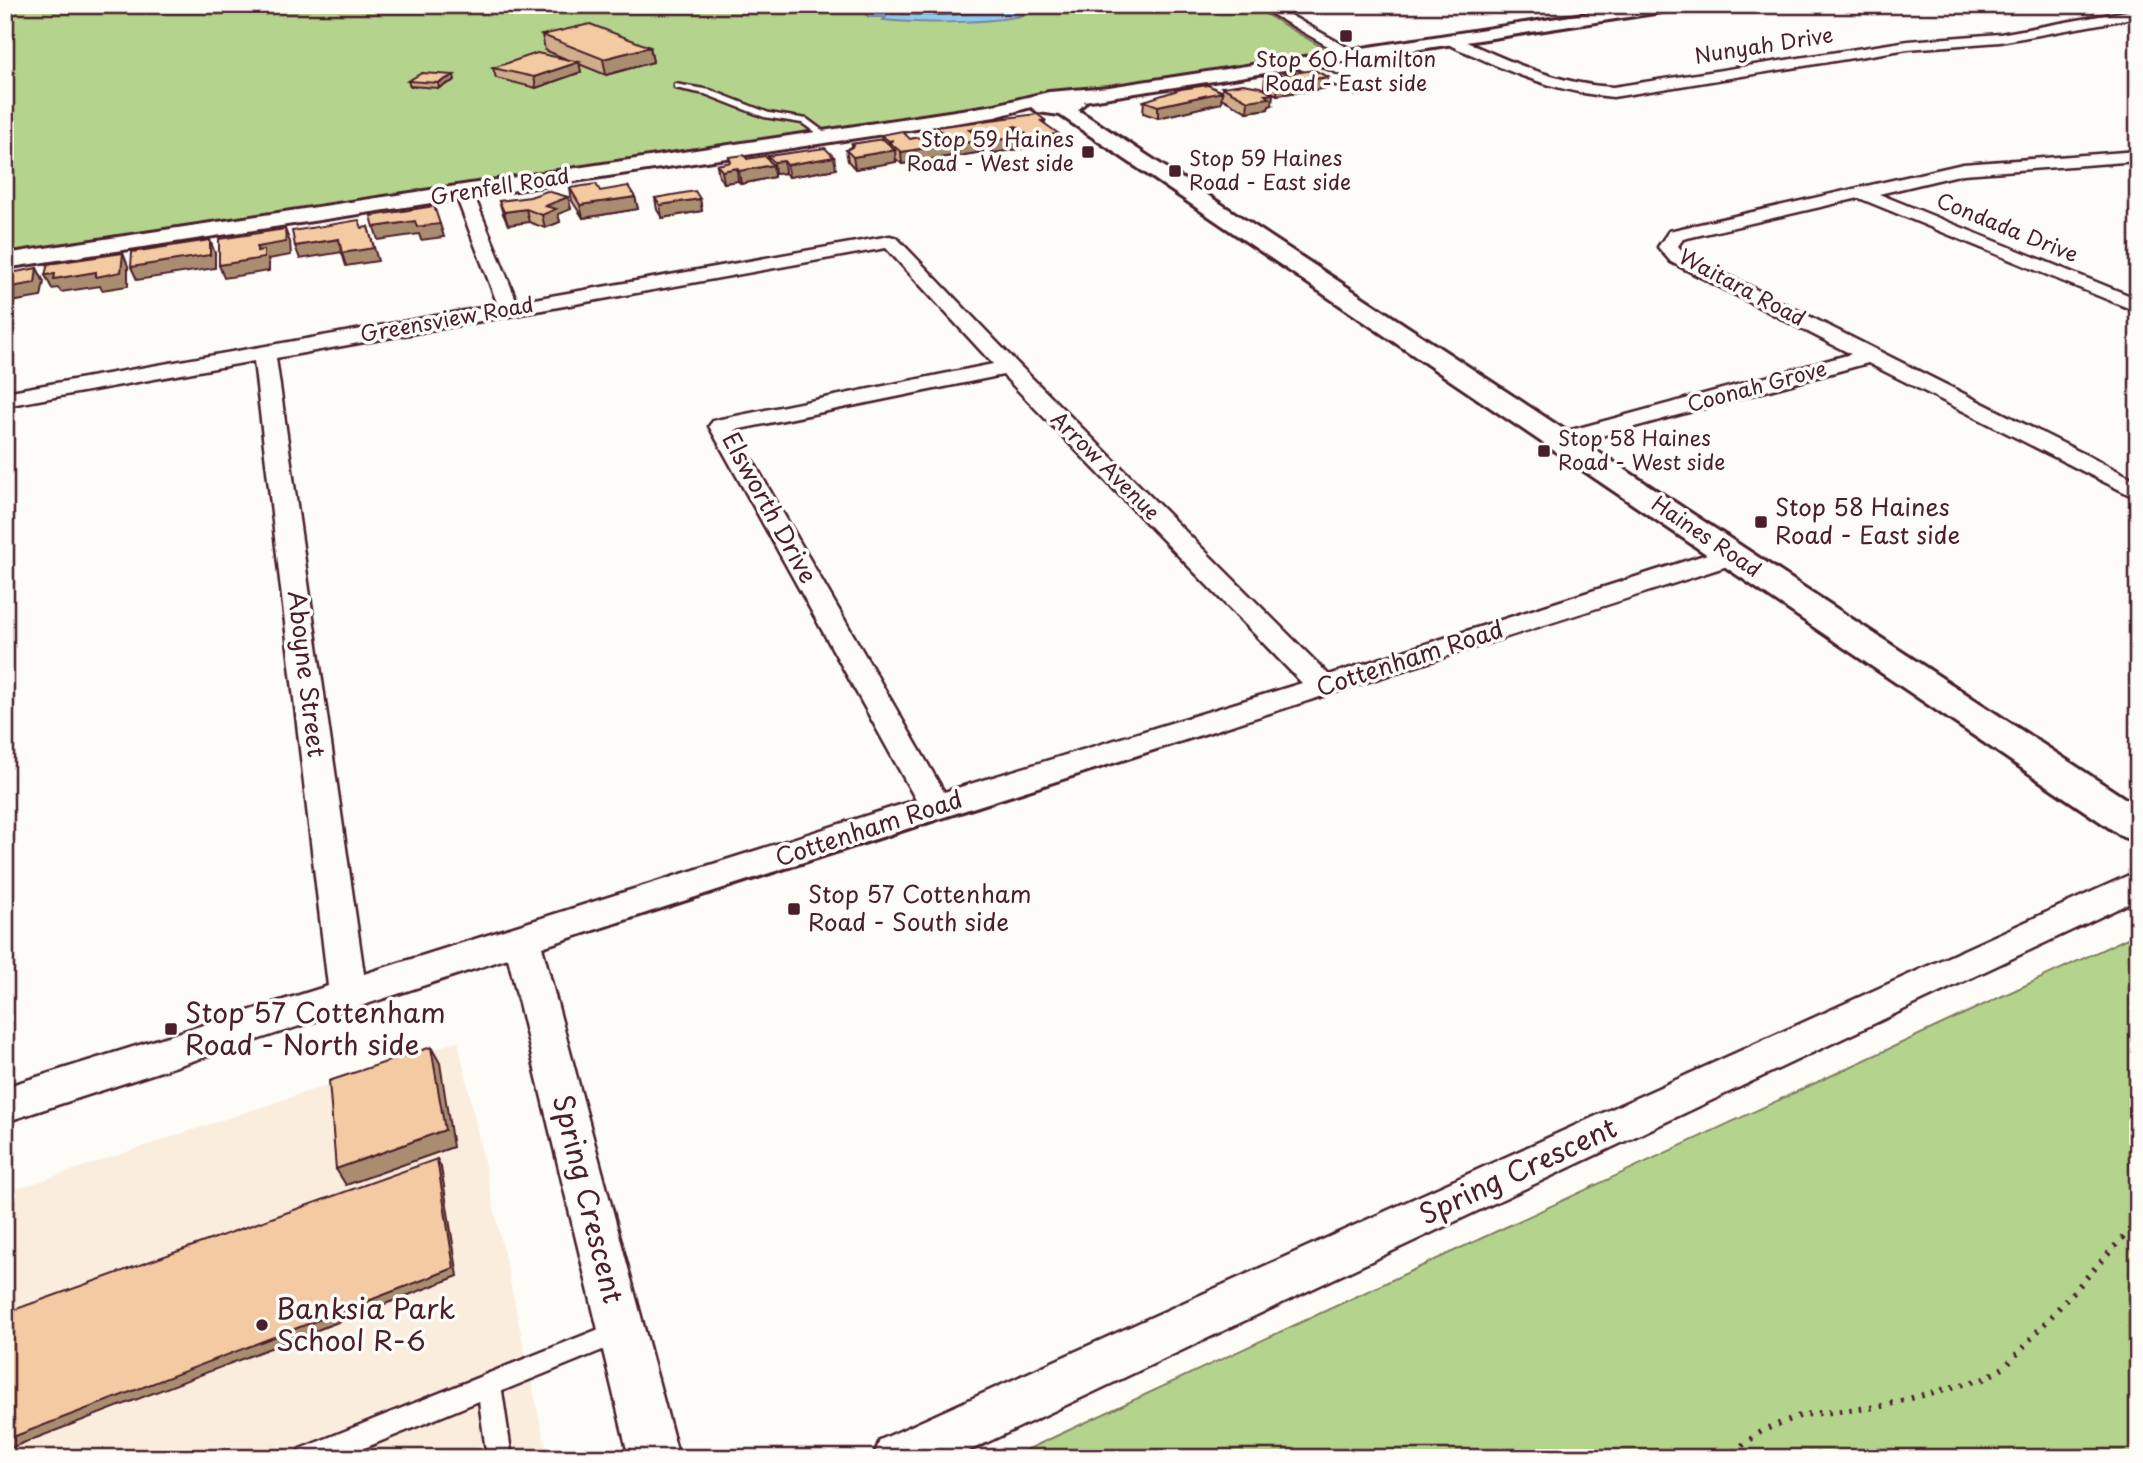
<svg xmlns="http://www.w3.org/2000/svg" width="2143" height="1463" font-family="'Playpen Sans',sans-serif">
<rect width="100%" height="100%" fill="#fdfcf7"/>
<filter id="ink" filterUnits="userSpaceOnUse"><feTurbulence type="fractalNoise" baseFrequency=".0143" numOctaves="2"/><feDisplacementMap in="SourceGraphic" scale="14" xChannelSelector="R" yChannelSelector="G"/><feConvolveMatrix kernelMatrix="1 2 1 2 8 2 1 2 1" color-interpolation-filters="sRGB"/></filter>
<g filter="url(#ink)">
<path fill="#faedde" d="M458,1041L548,1458H5V1193Z"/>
<g fill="#b4d48e" stroke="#7f7a5c" stroke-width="2">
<path d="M5,5H1250L1325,49L1317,53L1084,90L1040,94L1021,100L5,253Z"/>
<path d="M2138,933V1458H1009Z"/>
</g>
<path fill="#91c9f0" stroke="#7585a1" stroke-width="2" d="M853,5H1032L1038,11C1004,24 921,24 883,20L886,17H869Z"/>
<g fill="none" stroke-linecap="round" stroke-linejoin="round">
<path stroke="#66637a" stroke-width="2" d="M863,5C917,22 975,14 1030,5"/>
<defs>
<g id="lane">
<path d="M675,84L710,90L769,113L807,119L830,136L823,138L802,123L764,117L705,94L675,88Z"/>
<path d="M619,1321L627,1324L631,1332L627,1340L502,1391L512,1458H487L479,1401L340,1458H297L300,1449Z"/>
</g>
<g id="street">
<path d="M1256,5H1272L1359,54L1357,57H1347Z"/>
<path d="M2138,9V17L2000,42L1908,49L1613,97C1564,93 1520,77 1475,56C1464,51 1450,47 1441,39L1448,35L1453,36C1505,59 1555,84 1613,87L1908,41L2000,34Z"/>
<path d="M1299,59L1365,88L1368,91L1365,94H1355L1294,66L1292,63Z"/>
<path d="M2138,151V161L1963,174L1879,194L2138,299V312L1859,198L1683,239L1678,246L1685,254L2138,481V499L1868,363L1561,447L1553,445L1549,440L1553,435L1851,354L1671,262L1658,247L1669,231L1963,164Z"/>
<path d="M464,188L473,193L517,302L890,236L897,238L1016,362L1329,675L1723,549L1733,547L1743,549L1746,555L1743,561C1343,691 942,816 542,947L679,1458H629L508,958L5,1122V1087L328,986L254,361L5,406V392L498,305L455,193ZM886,248L993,364L721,419L713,421L709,426L916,800L364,974L276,358ZM1003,375L1302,683L944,792L735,430Z"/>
<path d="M2138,871V899L954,1458H873L880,1440Z"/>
</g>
<path id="secondary" d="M1642,5H1682L1674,10L1084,101L1085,103L1078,110L2138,807V842L2123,837L1060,115L1038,112L1031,107L995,117L5,268V254L995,105L1049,92L1109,87Z"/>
</defs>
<use href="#lane" stroke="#4a1f2b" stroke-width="5"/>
<use href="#street" stroke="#4a1f2b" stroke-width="5"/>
<use href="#secondary" stroke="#4a1f2b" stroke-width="6"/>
<path stroke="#4a1f2b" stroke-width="6" stroke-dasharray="2.5 8" stroke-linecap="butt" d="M1725,1458L1763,1430L1802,1415L1878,1407L1983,1379L2005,1367L2138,1221"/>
<use href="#lane" fill="#fdfcf7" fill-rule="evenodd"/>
<use href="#street" fill="#fdfcf7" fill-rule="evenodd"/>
<use href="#secondary" fill="#fdfcf7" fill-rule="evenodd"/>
</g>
<g fill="#d1ae8b" stroke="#4a1f2b" stroke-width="2">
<path d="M542,35L650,47L653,62L606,75L579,64L581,72L536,88L496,78L493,68L566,59L545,50Z"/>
<path d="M1265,77H1328L1327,88L1277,95L1264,88Z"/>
<path d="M455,80L439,88L410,86L408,81Z"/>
<path d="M1222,87L1272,105L1269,106L1268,109L1247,112L1221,98V103L1158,118L1143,113L1144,101L1222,92Z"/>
<path d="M1045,120V124L1059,146L1031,148L1025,144V148L993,153L983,145V152L958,156L952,151V156L902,164L896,159V162L855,169L848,161L846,150L852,147V144L882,140L881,135L910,139L937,134L936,127Z"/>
<path d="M768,156L836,169L789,177L785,173L775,174L774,173V177L741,184L738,181L724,183L719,177L717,165L730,163L729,157L768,160Z"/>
<path d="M570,188L600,191L635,197L638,209L583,218L572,201Z"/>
<path d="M568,197L571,209L558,214L560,222L545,228L529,222L508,225L503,214L499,201Z"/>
<path d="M655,198L700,199L702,211L662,218L657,210Z"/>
</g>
<g fill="#aa8d71" stroke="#4a1f2b" stroke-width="2">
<path d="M650,47L653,62L606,75L603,59Z"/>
<path d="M579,62L581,72L536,88L534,77Z"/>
<path d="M454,75L455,80L439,88L438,83Z"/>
<path d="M1328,77L1327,88L1277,95L1278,84Z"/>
<path d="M1222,92L1221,103L1158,118V106Z"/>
<path d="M1273,94L1272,105L1269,106L1268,109L1247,112L1248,101L1265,95Z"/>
<path d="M1016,126L1017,137L1025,136V148L993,153L992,141L1012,127Z"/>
<path d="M976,129L977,140L969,130Z"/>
<path d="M1059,134V146L1031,148L1030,137Z"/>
<path d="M893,140L889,142L890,151L895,150L896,162L855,169L853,157L889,151V141Z"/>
<path d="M983,140V152L958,156V144Z"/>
<path d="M952,144V156L902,164L901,152Z"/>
<path d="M834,157L836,169L789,177L787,165Z"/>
<path d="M784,161L785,173L775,174L774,162Z"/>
<path d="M773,165L774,177L741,184L739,171Z"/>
<path d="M737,168L738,181L724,183L722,171Z"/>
<path d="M568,197L571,209L558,214L560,222L545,228L542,215L545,206Z"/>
<path d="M635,197L638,209L583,218L580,205Z"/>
<path d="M700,199L702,211L662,218L660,205Z"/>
<path d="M526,209L529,222L508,225L504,212Z"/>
<path d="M415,221L440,224L444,237L421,240L419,234L378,240L374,227Z"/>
<path d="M368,227L378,261L346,266L342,253Z"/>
<path d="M285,229L290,242L291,255L268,259L269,263V271L224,278L219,265L257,251V247Z"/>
<path d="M339,239L343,252L300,259L295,246Z"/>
<path d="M210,240L215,253V268L137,280L131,267Z"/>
<path d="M123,253L128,266V286L102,290L100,286L61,292L58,288L52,289L45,275Z"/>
<path d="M37,268L44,282L41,297L5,303V288Z"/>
<path d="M431,1047L440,1063L453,1147L346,1185L336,1169Z"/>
<path d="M437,1159L441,1167L458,1276L5,1450V1440Z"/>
</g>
<g fill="#f3caa2" stroke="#4a1f2b" stroke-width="2">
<path d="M590,24L650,47L603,59L542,35Z"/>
<path d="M537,53L579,62L534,77L493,68Z"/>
<path d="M1314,70L1328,77L1278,84L1265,77Z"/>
<path d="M422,73L454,75L438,83L408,81Z"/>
<path d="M1243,84L1260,87L1273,94L1265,95L1269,98L1248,101L1222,87Z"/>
<path d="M1208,85L1222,92L1158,106L1144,101L1181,89Z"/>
<path d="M1037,114L1045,120L1041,121L1059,134L1030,137L1016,126L1012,127L1025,136L992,141L976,129L969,130L983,140L958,144L936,127Z"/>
<path d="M902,131L910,139L939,134L952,144L901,152L889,142L893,140L889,141L881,135Z"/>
<path d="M883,139L895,150L853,157L846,150L854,146L852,144Z"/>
<path d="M825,148L834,157L787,165L784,161L774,162L768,156Z"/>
<path d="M744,155L747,159L765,156L773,165L739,171L737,168L722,171L717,165L731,162L729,157Z"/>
<path d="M596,184L600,191L628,186L635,197L580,205L570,188Z"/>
<path d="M547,191L568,197L545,206L556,209L542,215L526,209L504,212L499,201L530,197Z"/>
<path d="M695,191L700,199L660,205L655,198Z"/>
<path d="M434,206L440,224L417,227L415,221L374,227L371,216Z"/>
<path d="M359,220L362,228L368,227L374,248L342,253L339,239L295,246L292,231Z"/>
<path d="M285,229L286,242L257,247V251L264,250V258L219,265V239Z"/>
<path d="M210,240V255L131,267L132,252Z"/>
<path d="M123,253L121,272L96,277V272L54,279L55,274L45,275L48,264Z"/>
<path d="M37,268L35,283L5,288V274Z"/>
<path d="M431,1047L445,1130L336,1169L329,1081Z"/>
<path d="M437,1159L454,1268L5,1440V1313Z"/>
</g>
</g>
<g fill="#4a1f2b" stroke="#fdfcf7" stroke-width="2.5">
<rect x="1339" y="29" width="14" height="14" rx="3.5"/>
<rect x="1081" y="145" width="14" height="14" rx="3.5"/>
<rect x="1168" y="164" width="14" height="14" rx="3.5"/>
<rect x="1537" y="444" width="14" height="14" rx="3.5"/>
<rect x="1754" y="515" width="14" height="14" rx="3.5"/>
<rect x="787" y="902" width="14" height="14" rx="3.5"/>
<rect x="164" y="1022" width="14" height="14" rx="3.5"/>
<circle cx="262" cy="1325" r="7"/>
</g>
<g text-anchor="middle" stroke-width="7" stroke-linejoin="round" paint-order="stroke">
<g font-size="21" fill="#4a1f2b" stroke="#fdfcf7">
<text transform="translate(1764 46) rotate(-9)" y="7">Nunyah Drive</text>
<text transform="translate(500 187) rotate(-9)" y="7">Grenfell Road</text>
<text transform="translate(2007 228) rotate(22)" y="7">Condada Drive</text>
<text transform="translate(1742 288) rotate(28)" y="7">Waitara Road</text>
<text transform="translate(447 320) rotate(-10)" y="7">Greensview Road</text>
<text transform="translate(1757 387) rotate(-15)" y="7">Coonah Grove</text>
<text transform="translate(1105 466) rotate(45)" y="7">Arrow Avenue</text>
<text transform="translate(1706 537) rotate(34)" y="7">Haines Road</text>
</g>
<g font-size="21" fill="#4a1f2b" stroke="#fdfcf7" text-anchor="start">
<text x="1346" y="67" text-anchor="middle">Stop 60 Hamilton<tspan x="1346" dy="24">Road - East side</tspan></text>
<text x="1074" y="147" text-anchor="end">Stop 59 Haines<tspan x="1074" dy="24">Road - West side</tspan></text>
<text x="1189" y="166">Stop 59 Haines<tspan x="1189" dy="24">Road - East side</tspan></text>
<text x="1558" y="446">Stop 58 Haines<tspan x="1558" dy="24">Road - West side</tspan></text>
</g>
<g font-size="24" fill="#4a1f2b" stroke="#fdfcf7">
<text transform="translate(769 508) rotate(61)" y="8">Elsworth Drive</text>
<text transform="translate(1410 659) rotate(-18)" y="8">Cottenham Road</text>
<text transform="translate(306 674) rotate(83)" y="8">Aboyne Street</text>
<text transform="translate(869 829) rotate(-18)" y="8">Cottenham Road</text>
</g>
<g font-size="24" fill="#4a1f2b" stroke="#fdfcf7" text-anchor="start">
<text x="1775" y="516">Stop 58 Haines<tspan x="1775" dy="28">Road - East side</tspan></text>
<text x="808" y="903">Stop 57 Cottenham<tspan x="808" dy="28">Road - South side</tspan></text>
</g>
<g font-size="28" fill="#4a1f2b" stroke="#fdfcf7" text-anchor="start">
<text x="185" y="1023">Stop 57 Cottenham<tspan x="185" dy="32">Road - North side</tspan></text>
<text x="276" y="1319">Banksia Park<tspan x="276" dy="32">School R-6</tspan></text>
</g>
<g font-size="28" fill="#4a1f2b" stroke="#fdfcf7">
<text transform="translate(1518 1171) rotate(-25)" y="10">Spring Crescent</text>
<text transform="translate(588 1199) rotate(76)" y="10">Spring Crescent</text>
</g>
</g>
<rect width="2143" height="1463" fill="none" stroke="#fdfcf7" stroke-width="28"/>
<rect x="14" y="14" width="2115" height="1435" fill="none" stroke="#4a1f2b" stroke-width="2.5" filter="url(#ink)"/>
</svg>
